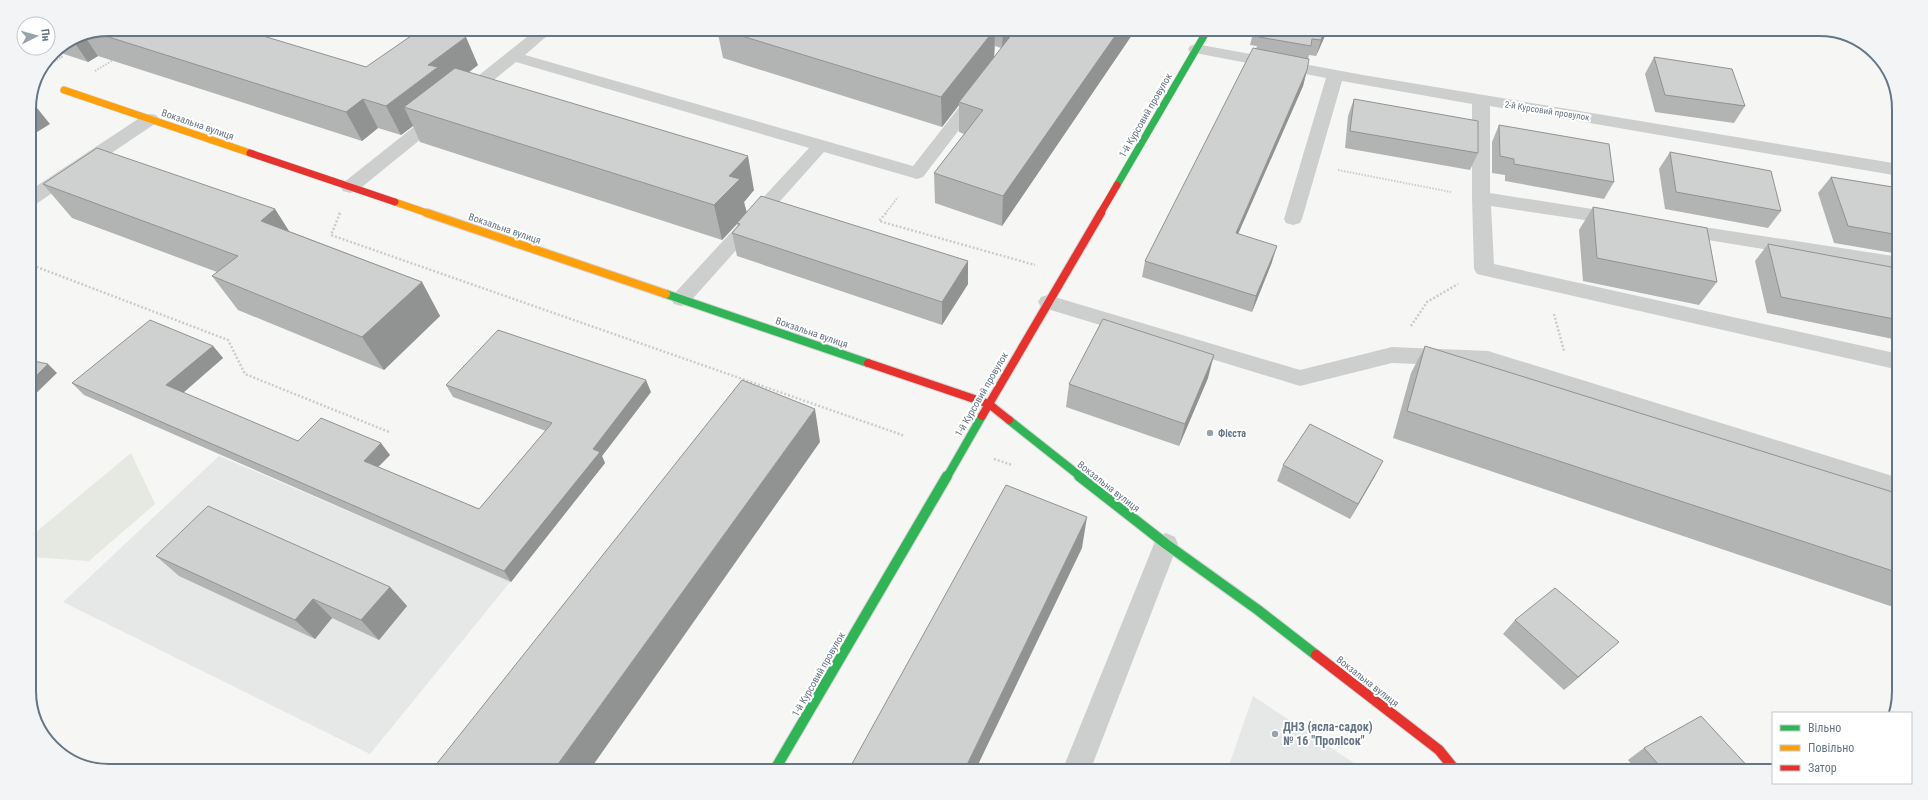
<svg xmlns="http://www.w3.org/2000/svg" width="1928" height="800" font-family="'Roboto Condensed',sans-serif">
<rect width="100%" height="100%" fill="#f6f6f4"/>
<g fill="#e6e7e7">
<path d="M219,456L511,581L370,754L63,602Z"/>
<path d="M1253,696L1366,771H1227Z"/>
</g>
<path fill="#e5e9e2" d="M131,453L155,504L89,561L29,557V538Z"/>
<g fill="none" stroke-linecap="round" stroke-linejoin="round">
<defs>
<path id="fast-far2" d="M1117,185L1208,29"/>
<g id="fast-far1">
<path d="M666,294L868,363"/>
<path d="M1009,420L1081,477"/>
<path d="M947,477L982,416"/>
</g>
<g id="fast">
<path d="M1079,476L1166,544L1258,610L1316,655"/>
<path d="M774,771L947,476"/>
</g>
<g id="slow-far1">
<path d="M64,90L250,153"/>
<path d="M395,202L430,214"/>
</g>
<path id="slow" d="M427,213L666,294"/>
<g id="jam-far2">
<path d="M250,153L395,202"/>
<path d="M1100,214L1117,185"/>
</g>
<g id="jam-far1">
<path d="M868,363L989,404L1009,420"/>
<path d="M982,416L1101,213"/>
</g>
<path id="jam" d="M1316,655L1439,750L1456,771"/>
</defs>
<use href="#fast-far2" stroke="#d2d4d4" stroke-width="8"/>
<use href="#fast-far1" stroke="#d2d4d4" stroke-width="10"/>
<use href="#fast" stroke="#d2d4d4" stroke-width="12"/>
<use href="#slow-far1" stroke="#d2d4d4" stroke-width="8"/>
<use href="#slow" stroke="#d2d4d4" stroke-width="10"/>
<use href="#jam-far2" stroke="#d2d4d4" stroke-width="8"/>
<use href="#jam-far1" stroke="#d2d4d4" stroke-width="10"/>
<use href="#jam" stroke="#d2d4d4" stroke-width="12"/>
<g stroke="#ccc" stroke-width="2" stroke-dasharray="1.5 1.5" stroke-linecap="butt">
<path d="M41,69L62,57L52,53"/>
<path d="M95,71L115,59"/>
<path d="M1338,170L1451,192"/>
<path d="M339,214L340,212"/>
<path d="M885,214L898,197"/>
</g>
<g stroke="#ccc" stroke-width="2.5" stroke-dasharray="2 2" stroke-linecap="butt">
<path d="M340,213L331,235L905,436"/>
<path d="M886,213L879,221L1035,265"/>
<path d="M29,264L228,340L245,374L389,432"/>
<path d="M1554,314L1564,351"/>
<path d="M1411,326L1427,302L1458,284"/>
<path d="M994,459L1012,465"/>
</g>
<g fill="#cdcfcf" fill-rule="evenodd">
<path d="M537,29H555L525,55L913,166L971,92L977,91L983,92L985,96L923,177L917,179L824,152L688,304L681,306L674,304L671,299L674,294L809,148L516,62L357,191L350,193L343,191L341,187L343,183Z"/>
<path d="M150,114L156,115L159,119L156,123L36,204L29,206V191L144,115Z"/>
<path d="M1048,295L1300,370L1392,347L1488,351L1899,478V498L1488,367L1392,363L1300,386L1041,307L1038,302L1041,297Z"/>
<path d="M1166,533L1175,537L1178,544L1090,771H1062L1154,544L1157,537Z"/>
</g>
<g fill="#cdcfcf" fill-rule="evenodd">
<path d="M1196,44L1363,75L1899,164V176L1490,106V193L1618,213L1625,215L1627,219L1625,223L1618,225L1491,206L1494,264L1899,354V370L1477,274L1474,269L1472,198V104L1342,81L1302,219L1300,223L1293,225L1286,223L1284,219L1326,78L1190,52L1188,49L1190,46Z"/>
<path d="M1678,223L1893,256L1899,258V268L1893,270L1671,234L1668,229L1671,224Z"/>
</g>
<use href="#fast-far2" stroke="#30b455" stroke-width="7"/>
<use href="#fast-far1" stroke="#30b455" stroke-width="8"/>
<use href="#fast" stroke="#30b455" stroke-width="10"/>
<use href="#slow-far1" stroke="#ff9f0a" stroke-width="7"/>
<use href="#slow" stroke="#ff9f0a" stroke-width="8"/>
<use href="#jam-far2" stroke="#e5322d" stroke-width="7"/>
<use href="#jam-far1" stroke="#e5322d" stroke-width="8"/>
<use href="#jam" stroke="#e5322d" stroke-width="10"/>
</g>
<g fill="#b2b3b3" fill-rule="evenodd">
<path d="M109,29L366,67L478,65L469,72L754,190L744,202L746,212L968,261V284L942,325L737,256L732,233L738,227L737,224L722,240L420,142L413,126L401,135L378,128L362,141L98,56L88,62L55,51L78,35Z"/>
<path d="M717,29H1136L1002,226L935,203L934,173L964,134L959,132V105L942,127L723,58ZM995,46L1001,48L994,57Z"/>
<path d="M1254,29H1328L1316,56L1309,55L1308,59L1307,70L1303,86L1238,234L1272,262L1252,312L1142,277L1145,261L1256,49L1257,46L1250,45Z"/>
<path d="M1654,57L1745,106L1734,123L1655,112L1645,74Z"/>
<path d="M1354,99L1478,153L1470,170L1345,148L1348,116Z"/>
<path d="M1499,125L1614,182L1604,199L1505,181V175L1492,173V142Z"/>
<path d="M1670,152L1781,211L1768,228L1665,209L1659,169Z"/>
<path d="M1831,177L1899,188V254L1834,243L1818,193Z"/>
<path d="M43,184L275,209L289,231L422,282L440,316L384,370L238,310L212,276L217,272L72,218Z"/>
<path d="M1593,207L1717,282L1699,305L1583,281L1579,230Z"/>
<path d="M1768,244L1899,290V333L1893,339L1767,313L1755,261Z"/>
<path d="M213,346L223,358L183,393L298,441L390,455L378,467L479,509L546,431L453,397L446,385L651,392L602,456L605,463L511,582L84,395L72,383Z"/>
<path d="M1425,346L1899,494V609L1393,438L1411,373Z"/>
<path d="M1208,378L1179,446L1066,407L1069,384Z"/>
<path d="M1283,465L1375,476L1350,519L1277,481Z"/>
<path d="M156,556L390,587L407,606L379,640L332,618L315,639L179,576Z"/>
<path d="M1515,620L1604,655L1564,690L1503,634Z"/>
<path d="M1644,748L1752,771H1637L1628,760Z"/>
</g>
<g fill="#919292">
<path d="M995,29L994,59L959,102V105L942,127L941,97Z"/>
<path d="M1003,29H1018L1002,48Z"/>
<path d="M1120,29H1136L1002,226L1003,196Z"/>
<path d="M1325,29H1328L1316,56L1321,40Z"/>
<path d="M83,34L98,56L88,62L72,39L78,35Z"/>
<path d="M466,37L478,65L447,89L404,107L413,126L401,135L386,106L428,65Z"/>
<path d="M1307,70L1303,86L1231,250L1236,233Z"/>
<path d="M363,99L378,128L362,141L346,112Z"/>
<path d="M33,103L50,124L29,137V105Z"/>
<path d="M748,156L754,190L744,202L747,213L722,240L714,205L729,176Z"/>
<path d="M275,209L297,244L261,221Z"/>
<path d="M1277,246L1272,262L1252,312L1256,296Z"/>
<path d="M968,261V284L942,325V302Z"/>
<path d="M422,282L440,316L384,370L362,337Z"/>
<path d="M213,346L223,358L177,398L166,385Z"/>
<path d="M1214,355L1208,378L1179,446L1185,424Z"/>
<path d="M48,364L57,373L29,400V383Z"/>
<path d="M646,380L651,392L602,456L605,463L511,582L504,571L593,449Z"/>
<path d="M815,409L820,442L589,771H553Z"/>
<path d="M381,443L390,455L373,472L364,461Z"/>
<path d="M1383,461L1375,476L1350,519L1358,504Z"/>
<path d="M1087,517L1082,548L975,771H964Z"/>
<path d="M390,587L407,606L379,640L361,620Z"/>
<path d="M313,599L332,618L315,639L295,620Z"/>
<path d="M1619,642L1604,655L1564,690L1578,677Z"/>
</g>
<g fill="#cfd0d0" stroke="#919292">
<path d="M109,29H240L366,67L421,29H441L466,37L428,65L438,67L386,106L363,99L346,112L93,32Z"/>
<path d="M719,29H995L941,97Z"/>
<path d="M1016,29H1120L1003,196L934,173L983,110L959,102Z"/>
<path d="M1257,29H1325L1321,40L1312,39L1311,46L1259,37L1262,30Z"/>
<path d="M1253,48L1309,59L1307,70L1236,233L1277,246L1256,296L1145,261Z"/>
<path d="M1654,57L1732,69L1745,106L1665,95Z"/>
<path d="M455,68L748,156L729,176L740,179L714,205L404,107Z"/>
<path d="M1354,99L1478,121V153L1350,131Z"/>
<path d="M30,102L33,103L29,105V104Z"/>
<path d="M1499,125L1609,144L1614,182L1514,164V159L1500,156Z"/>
<path d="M97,148L275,209L261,221L422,282L362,337L212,276L238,256L43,184Z"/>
<path d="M1670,152L1771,171L1781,211L1676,192Z"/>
<path d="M1831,177L1899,188V235L1848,226Z"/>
<path d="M761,196L968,261L942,302L732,233L740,224L737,223Z"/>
<path d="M1593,207L1707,228L1717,282L1597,258Z"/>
<path d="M1768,244L1891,267L1899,290V320L1781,297Z"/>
<path d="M1103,319L1214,355L1185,424L1069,384Z"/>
<path d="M150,320L213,346L166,385L298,441L321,418L381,443L364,461L479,509L552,423L446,385L498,330L646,380L593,449L600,452L504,571L72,383Z"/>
<path d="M1425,346L1899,494V573L1407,411Z"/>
<path d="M29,360L48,364L29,383Z"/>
<path d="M742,380L815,409L553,771H431Z"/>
<path d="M1310,424L1383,461L1358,504L1283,465Z"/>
<path d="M1006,485L1087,517L964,771H848Z"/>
<path d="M208,506L390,587L361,620L313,599L295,620L156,556Z"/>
<path d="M1555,588L1619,642L1578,677L1515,620Z"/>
<path d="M1701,716L1752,771H1664L1644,748Z"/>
</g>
<g fill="#98a2ac" stroke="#fff" stroke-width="1.5">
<circle cx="1210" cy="433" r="4"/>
<circle cx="1275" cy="734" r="4"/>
</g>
<g text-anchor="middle" stroke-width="4" stroke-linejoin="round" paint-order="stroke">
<g font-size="9" fill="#657585" stroke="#fff">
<text transform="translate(1547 111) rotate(9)" y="3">2-й Курсовий провулок</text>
</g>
<g font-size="10" fill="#657585" stroke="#fff">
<text transform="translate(1145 115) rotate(-60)" y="4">1-й Курсовий провулок</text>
<text transform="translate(198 124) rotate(19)" y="4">Вокзальна вулиця</text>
<text transform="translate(505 228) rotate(19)" y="4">Вокзальна вулиця</text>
<text transform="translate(812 332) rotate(19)" y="4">Вокзальна вулиця</text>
<text transform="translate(981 394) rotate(-60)" y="4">1-й Курсовий провулок</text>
<text transform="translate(1109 486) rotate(38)" y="4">Вокзальна вулиця</text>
<text transform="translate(818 674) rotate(-60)" y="4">1-й Курсовий провулок</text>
<text transform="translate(1368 681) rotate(38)" y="4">Вокзальна вулиця</text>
</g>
<g font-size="10" font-weight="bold" fill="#657585" stroke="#fff" text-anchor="start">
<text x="1218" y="437">Фієста</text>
</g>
<g font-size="12" font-weight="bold" fill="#657585" stroke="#fff" text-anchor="start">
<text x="1283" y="731">ДНЗ (ясла-садок)<tspan x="1283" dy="14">№ 16 "Пролісок"</tspan></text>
</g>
</g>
<path d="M0 0H1928V800H0ZM109 36H1819A73 73 0 0 1 1892 109V691A73 73 0 0 1 1819 764H109A73 73 0 0 1 36 691V109A73 73 0 0 1 109 36Z" fill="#f3f4f5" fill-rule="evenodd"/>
<path fill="none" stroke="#657585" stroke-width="2" d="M109 36H1819A73 73 0 0 1 1892 109V691A73 73 0 0 1 1819 764H109A73 73 0 0 1 36 691V109A73 73 0 0 1 109 36Z"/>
<rect x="1772" y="712" width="140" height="72" fill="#ffffff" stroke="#c1c8ce"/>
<rect x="1780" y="725" width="20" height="6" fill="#30b455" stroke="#c1c8ce"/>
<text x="1808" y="732" font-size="12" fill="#657585">Вільно</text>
<rect x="1780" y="745" width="20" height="6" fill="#ff9f0a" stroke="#c1c8ce"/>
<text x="1808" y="752" font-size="12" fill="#657585">Повільно</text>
<rect x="1780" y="765" width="20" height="6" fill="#e5322d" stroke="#c1c8ce"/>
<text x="1808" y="772" font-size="12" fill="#657585">Затор</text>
<g transform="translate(36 36) rotate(84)"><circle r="19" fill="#ffffff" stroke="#c1c8ce"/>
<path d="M0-3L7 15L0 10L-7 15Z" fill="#98a2ac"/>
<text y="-6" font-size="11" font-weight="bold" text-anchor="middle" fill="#657585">Пн</text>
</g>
</svg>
